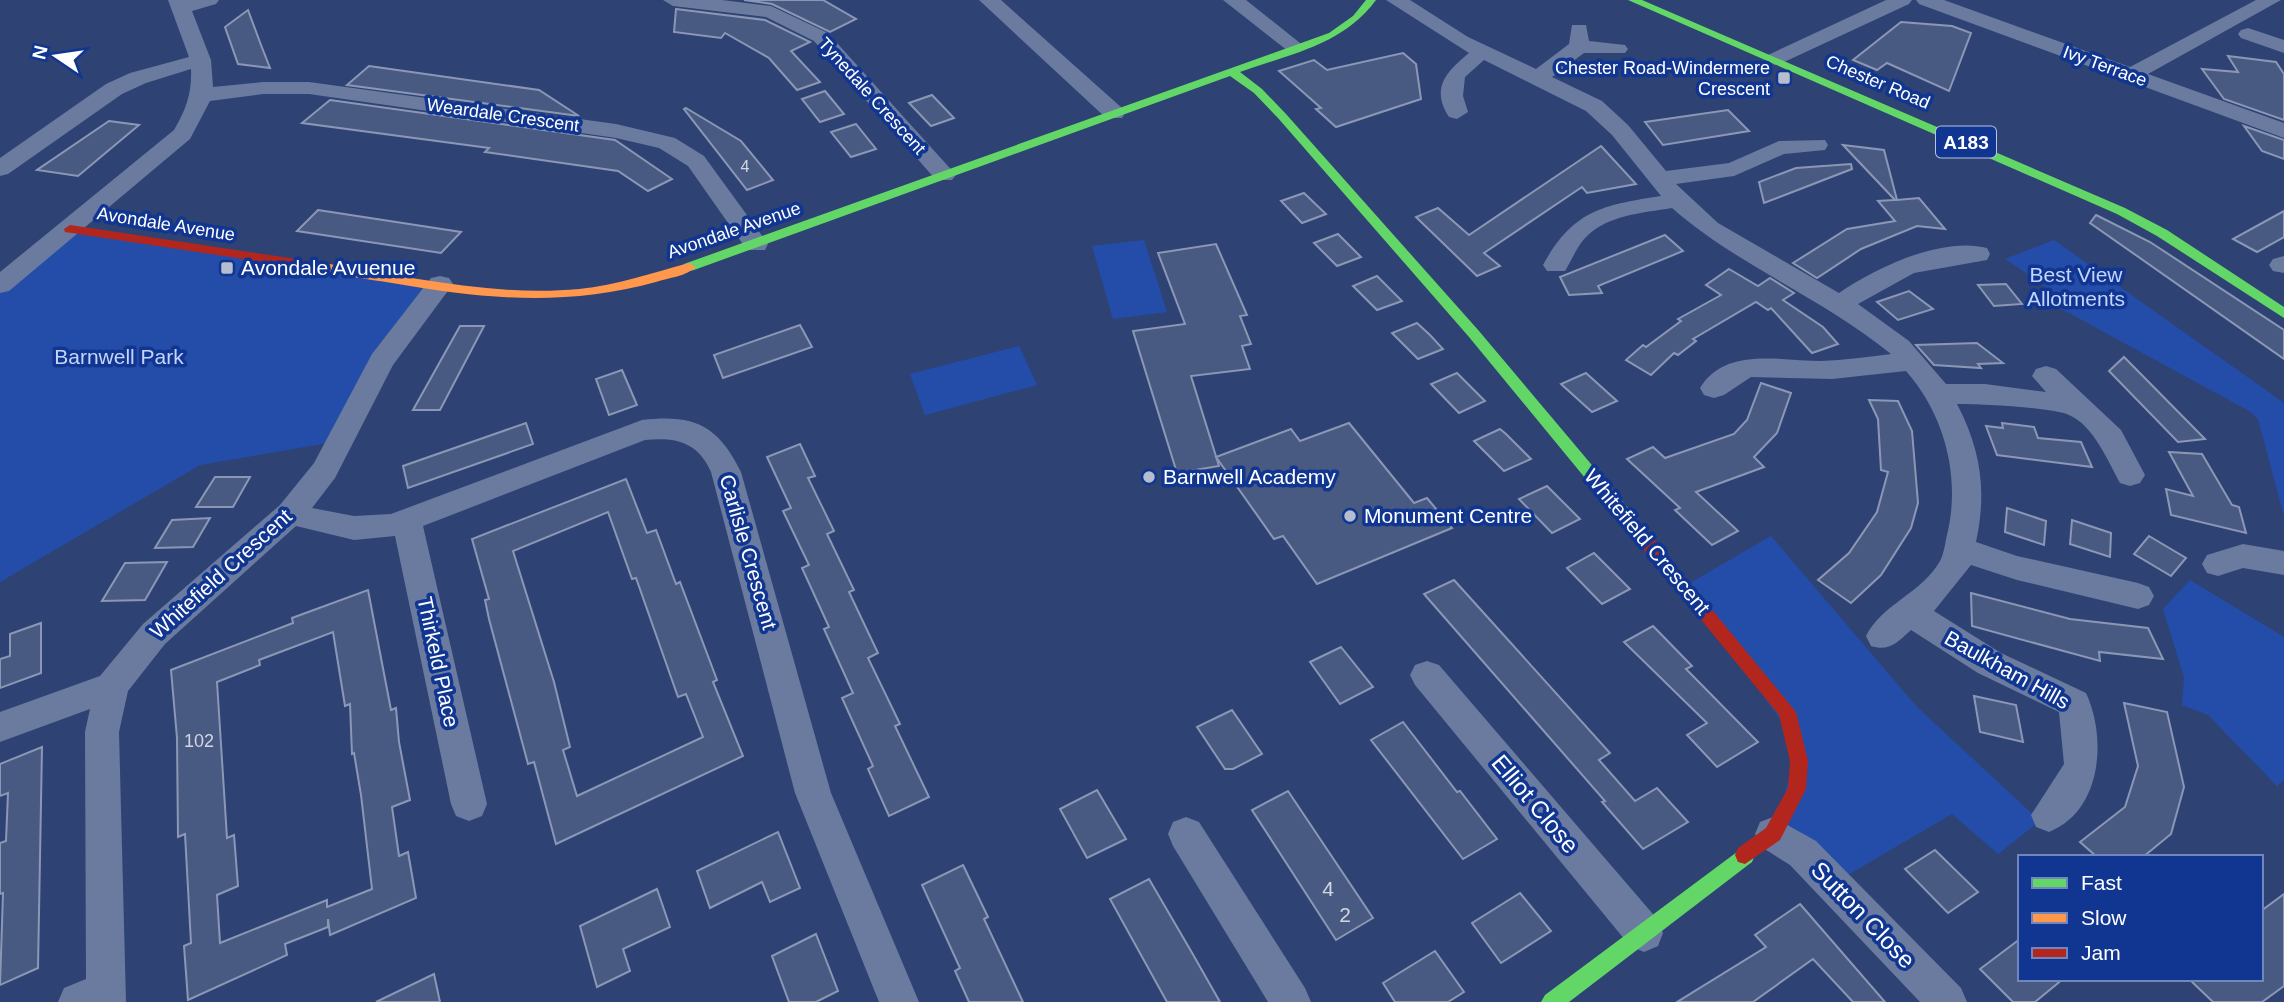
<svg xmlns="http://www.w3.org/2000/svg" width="2284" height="1002" font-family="Helvetica,sans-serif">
<rect width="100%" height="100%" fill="#2e4374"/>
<g fill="#244da9">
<path d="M70,229L440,284L340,441L200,465L0,582V286Z"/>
<path d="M1144,240L1167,312L1113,319L1092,246Z"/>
<path d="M2054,240L2284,403V516L2258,419L2251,412L2058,307L2044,285L2005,259Z"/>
<path d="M1019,346L1037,385L925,415L910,374Z"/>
<path d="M1771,536L1917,707L2040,821L1998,854L1952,814L1834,883L1773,834L1799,746L1685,586Z"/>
<path d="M2190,580L2284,637V780L2277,786L2208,715L2182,705L2184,677L2163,609Z"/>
</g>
<g fill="#495a82" stroke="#8b97b5" stroke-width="2" fill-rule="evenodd">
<path d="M744,0H823L856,19L830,32L772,4Z"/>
<path d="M676,9L765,20L810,42L791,51L820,82L797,90L769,58L725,33L721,38L674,32Z"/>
<path d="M248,10L261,45L270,68L238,64L225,27Z"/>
<path d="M1901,22L1952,26L1971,33L1949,91L1887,63L1877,70L1853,60Z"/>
<path d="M1403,53L1416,64L1421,99L1336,127L1316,109L1321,108L1279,71L1314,60L1327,70Z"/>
<path d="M2228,56L2276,62L2284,74V120L2224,99L2202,69L2238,72Z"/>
<path d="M369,66L539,90L579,116L347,85Z"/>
<path d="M825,91L844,114L820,122L802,99Z"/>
<path d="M932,95L954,118L931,126L909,103Z"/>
<path d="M330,100L615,140L672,179L648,191L618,171L485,152L489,148L302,123Z"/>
<path d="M686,108L741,141L773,180L747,190L684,109Z"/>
<path d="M1728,110L1749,131L1663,145L1645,122Z"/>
<path d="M109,121L139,125L78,176L37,170Z"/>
<path d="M856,124L876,149L851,157L831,132Z"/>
<path d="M2244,126L2284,140V159L2262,151Z"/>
<path d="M1843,145L1884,150L1897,200L1919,198L1945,229L1917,226L1861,249L1817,278L1793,263L1847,229L1895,221L1878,201L1895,200Z"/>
<path d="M1601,146L1636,184L1587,193L1582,187L1484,253L1500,266L1477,276L1416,217L1438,208L1469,235Z"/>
<path d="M1851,164L1852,169L1764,203L1759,182L1796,168Z"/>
<path d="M1304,193L1326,214L1302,223L1281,201Z"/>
<path d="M318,210L461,232L441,253L297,231Z"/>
<path d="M2284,211V237L2257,252L2233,239Z"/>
<path d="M2096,215L2150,242L2284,330V359L2090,223Z"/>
<path d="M1338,234L1361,257L1337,266L1314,243Z"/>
<path d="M1665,235L1683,251L1598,286L1602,293L1569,295L1560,277Z"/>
<path d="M1216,244L1247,315L1240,316L1251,344L1242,346L1250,369L1191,376L1219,466L1177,473L1133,331L1185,324L1158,253Z"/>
<path d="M1729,269L1758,286L1770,278L1794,293L1783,300L1823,327L1838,344L1812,353L1771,308L1768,310L1756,302L1693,339L1696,341L1678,355L1674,353L1651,375L1626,360L1643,345L1646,347L1681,321L1678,319L1721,295L1706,285Z"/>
<path d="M1377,276L1402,301L1377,310L1353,286Z"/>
<path d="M2006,284L2022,304L1994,306L1978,285Z"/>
<path d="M1909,291L1933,309L1898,320L1877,302Z"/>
<path d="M1417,323L1430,335L1443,349L1418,359L1392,333Z"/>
<path d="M800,325L812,347L723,378L714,355Z"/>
<path d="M460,326H484L440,410H413Z"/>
<path d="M1977,343L2003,363L1978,364L1981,368L1934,365L1916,345Z"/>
<path d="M2124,357L2205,439L2178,442L2109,371Z"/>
<path d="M622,370L637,405L609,415L596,379Z"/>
<path d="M1457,373L1485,401L1459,413L1431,384Z"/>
<path d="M1586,373L1617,401L1592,412L1561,384Z"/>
<path d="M1761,383L1791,393L1777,433L1754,457L1764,467L1696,492L1738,531L1712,545L1675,510L1680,508L1627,459L1653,447L1665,458L1734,434L1747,420Z"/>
<path d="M1869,400L1898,401L1912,431L1918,503L1911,528L1881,575L1851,603L1818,580L1849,553L1877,512L1888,472L1881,470L1878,419Z"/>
<path d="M526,423L533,444L408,488L403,466Z"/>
<path d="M1349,423L1414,503L1427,498L1452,528L1317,584L1283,536L1274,539L1216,457L1291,429L1300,441Z"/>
<path d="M2002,423L2034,427L2038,438L2081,442L2092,467L1997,455L1986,426L2003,428Z"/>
<path d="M1500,429L1506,434L1531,459L1504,471L1474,441Z"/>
<path d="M800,444L815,476L808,478L834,531L827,534L854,590L849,592L878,653L868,658L900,724L895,726L929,797L889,816L868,769L873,766L842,698L853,693L824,629L829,627L802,568L809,565L783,511L791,508L767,457Z"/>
<path d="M2169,452L2202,454L2232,505L2239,507L2246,533L2171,515L2166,489L2193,496Z"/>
<path d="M215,477H250L233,507H196Z"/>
<path d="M626,479L647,533L656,530L676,584L680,582L717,680L713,682L743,756L556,844L534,762L528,764L489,619L485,600L489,599L472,539ZM608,512L632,579L636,578L678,697L686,694L703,737L577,796L563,750L570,747L554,682L513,551Z"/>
<path d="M1547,486L1580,519L1552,533L1519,499Z"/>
<path d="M2007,508L2046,521L2044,545L2005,532Z"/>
<path d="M210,518L193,547L155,548L172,520Z"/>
<path d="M2072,520L2111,533L2110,557L2070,544Z"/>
<path d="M2149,536L2186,558L2171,576L2134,554Z"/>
<path d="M1594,553L1630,589L1602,604L1567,568Z"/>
<path d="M167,562L145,600L102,601L125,563Z"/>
<path d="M1454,580L1610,753L1599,760L1635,801L1657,788L1688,822L1643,849L1602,802L1605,801L1424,594Z"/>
<path d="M368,590L391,710L396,708L399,742L410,800L392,807L399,856L408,852L416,898L330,935L328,919V927L285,944L287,955L188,1000L184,946L191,943L185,834L178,837L177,738L171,670L293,623L292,618ZM333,632L345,706L350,704L352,754L354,753L361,795L372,889L327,907V900L220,943L217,895L238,886L234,835L227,838L217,682L260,665L259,660Z"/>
<path d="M1971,593L2070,619L2148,628L2163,659L2099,652L2100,661L1972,626Z"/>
<path d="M41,623V673L0,688V659L10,656V634Z"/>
<path d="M1653,626L1692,666L1686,669L1758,742L1717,767L1687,735L1707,723L1624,642Z"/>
<path d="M1341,647L1373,687L1340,704L1310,662Z"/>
<path d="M1974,696L2016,705L2023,742L1980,732Z"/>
<path d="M2124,703L2167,712L2184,787L2171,834L2143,857H2097L2080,842L2125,807L2138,766Z"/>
<path d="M1232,710L1262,754L1233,769H1225L1197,727Z"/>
<path d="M1403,722L1457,792L1460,791L1497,839L1463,859L1371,740Z"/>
<path d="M42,747L38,968L0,985L3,893L0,894V843L6,841L8,793L0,796V764Z"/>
<path d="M1097,790L1126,839L1087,858L1060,809Z"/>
<path d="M1288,791L1373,918L1336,940L1252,810Z"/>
<path d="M778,832L800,888L770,902L762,882L710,908L697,871Z"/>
<path d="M1935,850L1978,892L1948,913L1905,869Z"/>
<path d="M963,865L988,917L984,919L1023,1002H969L955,971L960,968L922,885Z"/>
<path d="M1149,879L1191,951L1220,1002H1167L1110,899Z"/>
<path d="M657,889L670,927L623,949L630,971L597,987L580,926Z"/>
<path d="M1520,893L1551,931L1501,963L1472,923Z"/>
<path d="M2284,894V986L2262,1002H2213L2189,979H2261V911Z"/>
<path d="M1800,904L1885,1002H1853L1813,959L1753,1002H1677L1766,947L1755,935Z"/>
<path d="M816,934L838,991L816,1002H789L772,956Z"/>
<path d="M2020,939V979H2063L2035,1002H2013L1980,969Z"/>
<path d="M1435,951L1464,992L1448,1002H1395L1383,983Z"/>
<path d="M434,974L440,1002H376Z"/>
</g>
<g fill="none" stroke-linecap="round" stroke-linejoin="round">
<g fill="#6a7b9f" fill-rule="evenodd">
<path d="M168,0H219L216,4L192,11L211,60L213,87L263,82H309L616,124L675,138L704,156L768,244L765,250H747L688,166L659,148L616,138L309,94H263L210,101L190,139L9,291L0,293V272L174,130C186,110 192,93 191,69L146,83L122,94L8,174L0,176V158L106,84L130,73L189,57Z"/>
<path d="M663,0H722L771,6L828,33L956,175L952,180H936L814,41L766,17L673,6Z"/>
<path d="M979,0H1001L1122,108L1125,113L1122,118H1106Z"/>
<path d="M1223,0H1246L1305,47L1302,51H1288Z"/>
<path d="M1386,0H1410L1468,37L1536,69L1569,44L1572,25H1586L1589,41L1625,45L1628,49L1625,53H1584L1552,77L1602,101L1628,125L1666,171L1729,163L1779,141L1825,140L1828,145L1825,150L1784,154L1734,176L1676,184L1718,223L1839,293C1875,268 1942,236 1987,248L1990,254L1987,260L1914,273L1858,304L1909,341L1946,384H1985L2046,392L2032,376L2036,369L2046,366L2056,369L2121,430L2145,475L2140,483L2130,486L2120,483C2108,461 2093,425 2069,415C2051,407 1979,404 1957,404C1981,450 1987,491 1976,542L2017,556L2138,583L2149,587L2154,596L2149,605L2138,609L2017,580L1971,565L1934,611L2001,653L2086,693C2107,738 2102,811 2049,832L2036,827L2031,815L2064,764L2059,712L1978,673L1911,630C1898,642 1889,652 1871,646L1866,636C1881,605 1923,592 1940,561C1944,554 1945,543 1947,535C1961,478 1945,415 1906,371L1832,379L1751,377L1724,395L1714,398L1704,395L1700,388C1725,346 1781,361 1821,361C1844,360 1868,357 1891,354C1823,298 1738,266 1672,208C1642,213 1607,215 1585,238C1576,248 1572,260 1565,271H1547L1543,265C1573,210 1603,205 1661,196L1612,135L1586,111L1484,60L1465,77L1463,96L1468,112L1457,119L1449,117C1430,88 1447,71 1469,53Z"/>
<path d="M1886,0H1912L1909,4L1782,63L1775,65L1765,59L1768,55Z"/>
<path d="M1916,0H1944L2130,67L2256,0H2281L2148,74L2284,123V138L1919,4Z"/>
<path d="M2248,28L2284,40V53L2241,38L2238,34L2241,30Z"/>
<path d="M2284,256V273L2273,271L2269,265L2273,259Z"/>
<path d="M440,276L449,278L453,284L393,365L335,478L312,508L354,516L391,514L642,420C694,414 718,425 741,472L831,793L919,1002H879L795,793L711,472C698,442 676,437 645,440L423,526L487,804L482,816L469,821L456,816L451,804L395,536L354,540L296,526L165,644L128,691L119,732L126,1002H58L64,988L86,979L85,732L90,709L0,742V712L100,676L143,624L280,505L314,463L372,354L431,278Z"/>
<path d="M2243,544L2284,551V575L2243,568L2218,576L2207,573L2202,564L2207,555Z"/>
<path d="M1427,661L1439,665L1658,920L1663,933L1658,946L1644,952L1630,946L1415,685L1410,675L1415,665Z"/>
<path d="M1186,817L1199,822L1305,988L1311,1002H1268L1173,846L1168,834L1173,822Z"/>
<path d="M1773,817L1816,841L1961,988L1967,1002H1920L1790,865L1760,846L1755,834L1760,822Z"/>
</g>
<g fill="#63d668" fill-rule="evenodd">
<path d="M1366,0H1376C1343,45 1290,54 1240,72L1262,89L1286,114L1479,331L1639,521L1641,525L1639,529H1627L1469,337L1278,118L1254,93L1230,76L694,270L689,271L682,267L684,264L1329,33L1353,16Z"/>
<path d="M1628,0H1642L2125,208L2167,230L2284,307V318L2157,236L2117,214Z"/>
<path d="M1745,846L1752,848L1755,855L1752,862L1569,1002H1541L1545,995Z"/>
</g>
<path fill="#ff974d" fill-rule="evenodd" d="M323,263C408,276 493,297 579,289C617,285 652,273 689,263L696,267C687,276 668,278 656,282C565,307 484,299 392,283C368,279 342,276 318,270L316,267Z"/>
<g fill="#b3261e" fill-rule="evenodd">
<path d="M70,225L323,263L330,267L323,271L65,232L64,229Z"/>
<path d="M1633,519L1639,521L1796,712L1808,761L1806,789L1780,840L1745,864L1738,862L1735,855L1738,848L1766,828L1788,788L1790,761L1779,715L1627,529L1625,525L1627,521Z"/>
</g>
</g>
<g fill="#b6bdce" stroke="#113691" stroke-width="2.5">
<rect x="1777" y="71" width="14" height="14" rx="3.5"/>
<rect x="220" y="261" width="14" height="14" rx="3.5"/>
<circle cx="1149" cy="477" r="7"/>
<circle cx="1350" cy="516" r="7"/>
</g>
<g text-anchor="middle" stroke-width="7" stroke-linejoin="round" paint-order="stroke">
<g font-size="16" fill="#d2d6e0">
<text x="745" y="172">4</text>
</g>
<g font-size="18" fill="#fff" stroke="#113691">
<text transform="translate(2105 66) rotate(20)" y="6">Ivy Terrace</text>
<text transform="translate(1878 82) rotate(23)" y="6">Chester Road</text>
<text transform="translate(872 96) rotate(48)" y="6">Tynedale Crescent</text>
<text transform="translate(503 115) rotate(8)" y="6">Weardale Crescent</text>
<text transform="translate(166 224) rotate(9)" y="6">Avondale Avenue</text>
<text transform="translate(734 230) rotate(-19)" y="6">Avondale Avenue</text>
</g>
<g font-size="18" fill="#fff" stroke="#113691" text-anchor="end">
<text x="1770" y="74">Chester Road-Windermere<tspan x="1770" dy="21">Crescent</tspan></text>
</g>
<g font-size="18" fill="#d2d6e0">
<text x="199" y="747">102</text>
</g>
<rect fill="#113691" stroke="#b8c3de" stroke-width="2" x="1936" y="126.5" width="60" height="31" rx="5"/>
<g font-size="19" font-weight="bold" fill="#fff">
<text x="1966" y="149">A183</text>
</g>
<g font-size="21" fill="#fff" stroke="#113691" text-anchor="start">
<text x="241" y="275">Avondale Avuenue</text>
<text x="1163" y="484">Barnwell Academy</text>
<text x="1364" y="523">Monument Centre</text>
</g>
<g font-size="21" fill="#c4d5fd" stroke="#113691">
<text x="2076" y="282">Best View<tspan x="2076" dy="24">Allotments</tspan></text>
<text x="119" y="364">Barnwell Park</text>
</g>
<g font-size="21" fill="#fff" stroke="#113691">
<text transform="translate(1647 542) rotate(50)" y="7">Whitefield Crescent</text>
<text transform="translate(748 552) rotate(74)" y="7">Carlisle Crescent</text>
<text transform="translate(221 574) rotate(-42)" y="7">Whitefield Crescent</text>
<text transform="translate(438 662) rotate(78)" y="7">Thirkeld Place</text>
<text transform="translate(2007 670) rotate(29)" y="7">Baulkham Hills</text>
</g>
<g font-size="21" fill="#d2d6e0">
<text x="1328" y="896">4</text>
<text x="1345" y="922">2</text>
</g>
<g font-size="24" fill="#fff" stroke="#113691">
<text transform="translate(1535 804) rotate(50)" y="8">Elliot Close</text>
<text transform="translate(1863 915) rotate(46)" y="8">Sutton Close</text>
</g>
</g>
<rect x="2018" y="855" width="245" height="126" fill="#113691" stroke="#7086bd" stroke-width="2"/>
<rect x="2032" y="878" width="35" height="10" fill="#63d668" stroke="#7086bd" stroke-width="2"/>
<text x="2081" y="890" font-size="21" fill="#ffffff">Fast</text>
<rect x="2032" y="913" width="35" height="10" fill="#ff974d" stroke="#7086bd" stroke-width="2"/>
<text x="2081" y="925" font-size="21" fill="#ffffff">Slow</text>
<rect x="2032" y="948" width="35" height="10" fill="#b3261e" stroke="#7086bd" stroke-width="2"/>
<text x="2081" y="960" font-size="21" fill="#ffffff">Jam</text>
<g transform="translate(56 56) rotate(283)" stroke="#113691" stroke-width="5" paint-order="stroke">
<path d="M0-5L12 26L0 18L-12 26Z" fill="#ffffff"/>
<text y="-10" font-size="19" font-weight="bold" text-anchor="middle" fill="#ffffff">N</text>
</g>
</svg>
